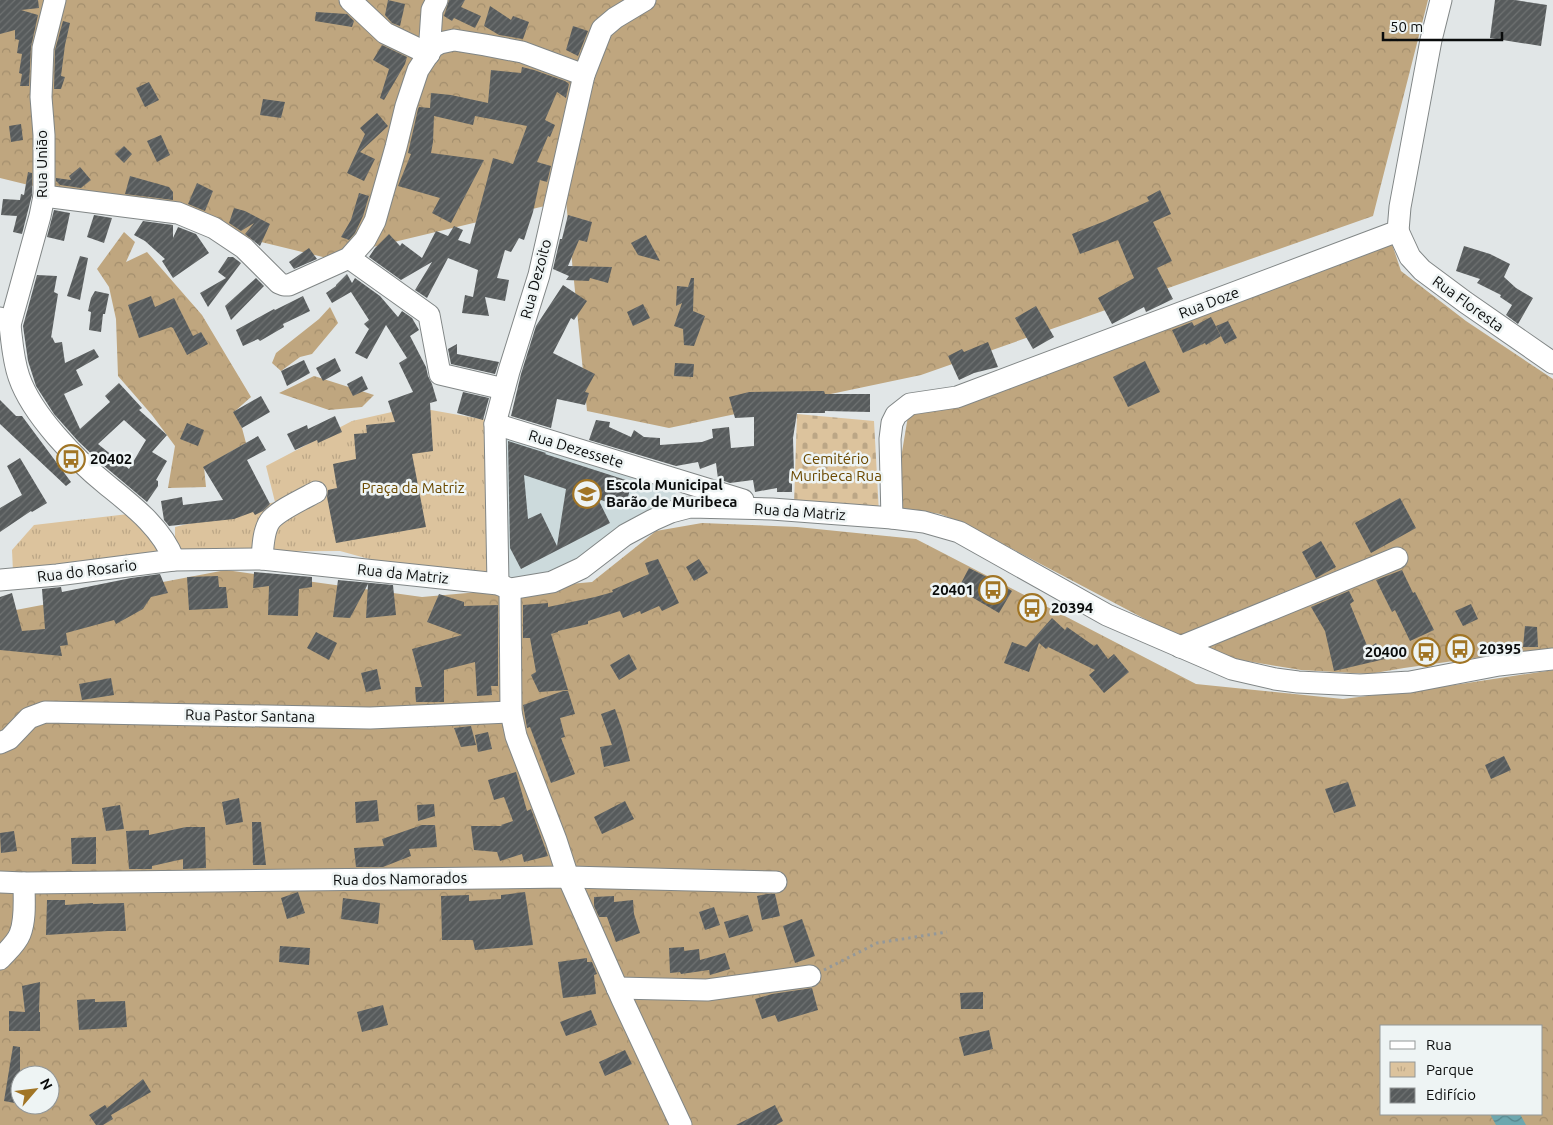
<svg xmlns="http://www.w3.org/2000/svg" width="1553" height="1125" font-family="Ubuntu,sans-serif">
<defs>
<pattern id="forest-crowns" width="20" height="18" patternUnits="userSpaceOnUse" patternTransform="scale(1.25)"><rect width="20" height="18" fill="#bfa67f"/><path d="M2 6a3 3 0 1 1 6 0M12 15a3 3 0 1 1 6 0" fill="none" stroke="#a38e6d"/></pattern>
<pattern id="cemetery-stones" width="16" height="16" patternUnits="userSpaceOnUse" patternTransform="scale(1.25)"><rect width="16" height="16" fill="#dcc39d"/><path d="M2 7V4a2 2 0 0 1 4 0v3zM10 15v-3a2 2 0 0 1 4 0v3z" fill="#bba686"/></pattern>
<pattern id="park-tufts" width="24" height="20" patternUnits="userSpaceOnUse" patternTransform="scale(1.25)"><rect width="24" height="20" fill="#dcc39d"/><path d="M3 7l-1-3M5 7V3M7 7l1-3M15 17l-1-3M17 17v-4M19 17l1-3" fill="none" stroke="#bba686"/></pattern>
<pattern id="water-waves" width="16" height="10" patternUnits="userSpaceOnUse" patternTransform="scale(1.25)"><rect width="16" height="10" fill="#6da7ae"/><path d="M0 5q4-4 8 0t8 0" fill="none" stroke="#58868c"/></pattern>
<pattern id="building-hatch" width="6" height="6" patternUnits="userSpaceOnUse" patternTransform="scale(1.25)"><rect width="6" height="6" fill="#575b5c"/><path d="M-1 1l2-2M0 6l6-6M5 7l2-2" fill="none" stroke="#6f7272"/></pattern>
</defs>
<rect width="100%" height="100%" fill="#e1e6e7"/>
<path fill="#ccdadc" d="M497,428L667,484L685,504L589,555L546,573L511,579L500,576Z"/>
<g fill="url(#forest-crowns)" fill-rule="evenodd">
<path d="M0,0H1428L1373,216L921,375L669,428L587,411L566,201L327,258L0,178Z"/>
<path d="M124,232L135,242L126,262L147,252L202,315L251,397L234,412L242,428L246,443L204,467L206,487L168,488L175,446L152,415L118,376L116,319L109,287L97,269Z"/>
<path d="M1391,241L1401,271L1466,321L1553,379V651L1510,653L1404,668L1369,674L1301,670L1222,657L1179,637L965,524L940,514L901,508L900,464L910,404Z"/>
<path d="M330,307L338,323L312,354L300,357L281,371L272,363L276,353L319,319Z"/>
<path d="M314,376L374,395L362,407L329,410L279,393Z"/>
<path d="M702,523L797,527L916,539L1196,684L1343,699L1454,685L1553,670V1125H0V613L226,570L422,597L592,582L656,531ZM1382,1026H1542V1114H1382ZM20,1075H50V1105H20Z"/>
</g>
<path fill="url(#cemetery-stones)" d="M797,414L874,421L879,513L794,504Z"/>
<g fill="url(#park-tufts)">
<path d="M414,407L493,421L491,574L391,565L340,551L183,552L175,542V527L275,502L266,466L352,421Z"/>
<path d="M137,513L170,555L13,572L12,550L34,525Z"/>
</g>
<path fill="url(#water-waves)" d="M1490,1114H1520L1526,1125H1496Z"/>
<g fill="url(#building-hatch)" fill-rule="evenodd">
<path d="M0,0H38L39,8L21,10L38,15L31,47L29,86H20L22,74L19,73L22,54L17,53L19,40L15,39V30L0,34Z"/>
<path d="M388,0L405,4L400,26L392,23L385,15Z"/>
<path d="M449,0H465L461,7L481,16L475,28L454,18L452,21L444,16Z"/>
<path d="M1495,0H1515L1547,5L1541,46L1490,38Z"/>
<path d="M490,6L511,20L513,16L529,22L523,39L499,35L484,26Z"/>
<path d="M316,12L347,14L354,21L352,27L315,21Z"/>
<path d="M63,21L70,23L65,45L61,76L65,77L61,89H54L55,50Z"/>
<path d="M573,26L588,31L578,56L566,50Z"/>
<path d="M382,45L407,57L405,64L384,100L380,98L389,69L373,60Z"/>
<path d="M522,67L534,70L565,81L569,84L566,98L557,92L545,120L555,125L550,137L548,136L537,162L551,166L547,182L540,180L533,212L524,240L519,238L511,252L505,250L497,278L509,280L505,301L485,297L489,316L462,313L465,295L473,297L478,270L448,258L427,298L415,290L432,262L401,280L369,257L375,248L389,234L400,246L402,243L422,258L436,231L448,236L454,226L463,230L458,240L470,244L493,158L513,164L527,126L475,116L473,125L434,116L433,142L431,153L484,160L451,223L432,213L440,198L398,186L411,154L408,153L418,109L419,107L430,108L431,93L451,95L488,103L491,70L521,73Z"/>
<path d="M149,82L159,100L145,107L136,88Z"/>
<path d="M263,99L285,102L281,118L260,115Z"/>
<path d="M377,113L388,126L360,152L375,159L364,181L347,173L365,134L360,128Z"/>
<path d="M21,124L23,140L11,142L9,126Z"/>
<path d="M161,135L170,155L157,162L147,141Z"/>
<path d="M124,146L132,154L124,163L115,154Z"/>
<path d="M80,167L91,180L81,188L60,185L56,181V178L71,180L69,176Z"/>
<path d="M28,172L32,173V195L22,234L13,232L17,216L1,215L3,199L20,200L21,194L24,195Z"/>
<path d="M130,176L169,187L173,192V200L125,194Z"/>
<path d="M197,183L213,191L205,211L188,204Z"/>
<path d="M1160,190L1171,214L1153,222L1172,261L1157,268L1173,299L1146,312L1144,307L1112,324L1098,298L1134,278L1118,240L1080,254L1072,234L1105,221L1149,201L1147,197Z"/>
<path d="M359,193L369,196L363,216L355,233L349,240L341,237L351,220Z"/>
<path d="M234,208L245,211L270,224L260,246L245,234L254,223L241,231L229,223Z"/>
<path d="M54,210L70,213L64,241L47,237Z"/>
<path d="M94,215L112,218L104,243L87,237Z"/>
<path d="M568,215L592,222L587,242L579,240L568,266L612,267L608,283L590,278L589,281L566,280L569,276L553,269L560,239H562Z"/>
<path d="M143,221L173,225V238L178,227L196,234L209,253L173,278L162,261L165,259L145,241L134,235Z"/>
<path d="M646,235L660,261L638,255L631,243Z"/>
<path d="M1464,246L1490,254L1510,264L1504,277L1516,288L1533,298L1518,324L1506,315L1512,305L1500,297L1501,295L1477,283L1480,279L1456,271Z"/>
<path d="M309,248L317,259L294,269L289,262Z"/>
<path d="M80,256L88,258L80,300L67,296Z"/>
<path d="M228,257H233L241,263L208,307L200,293L226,278L218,272Z"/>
<path d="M347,274L352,283L355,278L380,296L398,317L402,311L412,318L419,330L410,336L426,367L428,376L432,384L437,401L430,403L433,451L412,454L426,527L336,543L327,497L328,490L337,488L333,464L356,459L354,434L367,433L366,425L395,422L388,401L413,392L399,363L407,358L386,325L367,359L355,353L369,329L364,324L369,320L351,292L332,303L326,293L336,286V285Z"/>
<path d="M37,275L57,276L54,292L58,294L51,338L52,337L55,343L62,342L65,363L94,349L99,357L76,370L83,385L64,394L80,429L110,402L105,396L119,383L142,408L139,410L167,435L152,452L167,461L156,480L158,481V486L147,502L103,465L78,441L54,414L36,386L28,361L23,326ZM124,420L146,440L129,469L98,444Z"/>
<path d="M256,278L264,286L231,320L225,306Z"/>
<path d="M691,278H694L693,311L705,316L694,346L684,345L683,329L674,326L682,303L676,306L677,286L688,287Z"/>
<path d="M563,285L587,301L574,320L571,318L553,353L595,374L585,392L589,393L585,405L557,399L551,428L511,416L521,374L536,326Z"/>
<path d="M95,291L109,294L105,314H103L101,332L89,330L91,312L88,311L91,298Z"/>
<path d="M151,296L155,307L174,298L193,336L201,332L208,344L187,355L173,328L171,327L139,338L128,305Z"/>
<path d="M303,296L310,311L283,324L284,327L260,341L258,339L243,346L236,330L274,309L275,310Z"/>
<path d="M643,304L650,318L633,326L627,312Z"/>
<path d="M1036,306L1054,337L1033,349L1015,318Z"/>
<path d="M1211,317L1221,336L1206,345L1205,343L1183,353L1172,330L1192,322L1194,326Z"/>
<path d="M1228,321L1237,338L1225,344L1216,326Z"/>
<path d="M988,342L998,367L974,373L959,380L948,356L962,349L964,352Z"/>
<path d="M457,344V354L499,362L495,374L451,364L448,349Z"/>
<path d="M335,358L341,371L323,381L316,368Z"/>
<path d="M304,360L310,373L287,386L281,371Z"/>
<path d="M1145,361L1160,392L1128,407L1113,377Z"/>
<path d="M675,363L694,364L693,377L674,376Z"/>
<path d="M362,376L368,389L353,396L347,384Z"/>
<path d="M824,391L825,394H870V412L825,411V413H797L793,438L794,472H792V492H777V488L755,492L753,480L730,483L718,479L716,463L700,469L698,462L676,466L589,440L596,420L610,422L609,427L631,437L634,430L644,437L660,438V445L702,442L713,438L712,429L729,427L731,448L754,446V417L735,418L729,397L749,392Z"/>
<path d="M463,392L489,398L483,420L457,413Z"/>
<path d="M261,396L270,412L242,428L233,412Z"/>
<path d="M0,400L16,416H22L71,482L66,486L0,424Z"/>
<path d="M335,416L342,432L318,443L317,440L295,450L287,434L307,425L308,429Z"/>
<path d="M187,423L204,430L198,446L180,439Z"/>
<path d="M258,436L266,450L247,460L270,504L263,511L255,515L253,512L234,519L169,526L164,520L161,501L182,497L183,505L223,500L203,467Z"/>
<path d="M508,441L546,453L545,454L632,482L625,508L598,499L610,523L521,569L510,548ZM524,475L566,489L557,546L541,513L528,519Z"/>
<path d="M20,458L47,503L32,512L31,511L0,532V508L22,495L7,466Z"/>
<path d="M1400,498L1416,528L1371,553L1355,523Z"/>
<path d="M1321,541L1336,567L1316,578L1302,552Z"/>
<path d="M658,559L679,603L662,611L659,606L641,614L640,611L623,618L620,611L588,621V624L558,631V632L551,634L568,690L539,692L531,675L536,672L530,638H523V605L548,603V607L595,597L613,592L612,590L649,574L645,563Z"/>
<path d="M699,559L708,573L694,581L686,567Z"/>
<path d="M969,568L991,579V578L1012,591L999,613L958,589Z"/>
<path d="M1402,570L1413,593L1415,592L1434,630L1410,641L1395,610L1392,612L1376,580Z"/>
<path d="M254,572L312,577V587L299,589L298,616L268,615L269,586L253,588Z"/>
<path d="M160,574L168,593L151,597L143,609L116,624L114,620L66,633L68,645L60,646L62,656L0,650V597L12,593L22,631L45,629L42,589L61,587L62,592L131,578Z"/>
<path d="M218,576L219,587H226L228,608L189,610L187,577Z"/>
<path d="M338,580L393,585L396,615L366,618L368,584L350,618L333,617Z"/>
<path d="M1349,591L1354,601L1350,604L1368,648L1376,643L1385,659L1334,671L1325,631L1311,607Z"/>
<path d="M439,594L464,602V606L498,605V686H491L492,695L477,696L475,662L444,670V702H416L415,687H422L412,649L462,635L427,622Z"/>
<path d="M1471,604L1478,619L1463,626L1455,611Z"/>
<path d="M1052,618L1065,630L1067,627L1094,646L1097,644L1108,659L1114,654L1129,672L1104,693L1089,675L1095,670L1048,647L1046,649L1039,643L1029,672L1004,663L1012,642L1026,647Z"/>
<path d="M1525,626L1537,627L1538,647H1523Z"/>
<path d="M316,632L337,643L329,660L307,648Z"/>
<path d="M629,654L637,669L619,680L610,665Z"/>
<path d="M377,669L381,689L366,692L361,673Z"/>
<path d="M111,678L114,695L82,700L79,684Z"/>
<path d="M563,691H568L575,714L560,718L565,737L561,738L575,774L551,783L530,727L527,728L523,705Z"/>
<path d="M615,709L622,729L630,761L604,767L600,747L612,745L601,714Z"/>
<path d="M471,726L476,745L461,747L454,728Z"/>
<path d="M488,732L492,749L478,752L475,735Z"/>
<path d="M1504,756L1511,770L1491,779L1485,765Z"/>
<path d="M516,772L527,811L531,809L548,856L524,862L522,854L500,861L497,852L474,850L471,826H502L501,825L513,821L504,797L494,800L488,780Z"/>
<path d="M1348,782L1356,806L1334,813L1325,789Z"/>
<path d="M239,798L243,822L226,825L222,802Z"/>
<path d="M377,800L379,821L356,823L355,802Z"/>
<path d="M625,801L634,819L602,834L594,817Z"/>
<path d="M434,804L435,816L418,821L417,805Z"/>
<path d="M120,805L124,829L106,831L102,808Z"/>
<path d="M252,822H261L266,865H253Z"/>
<path d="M422,825H435L437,847L409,849L411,856L383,867H356L354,848L384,846L382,839Z"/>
<path d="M186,827H205L206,868L183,869V859L152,866V869H129L126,831L149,830V835Z"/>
<path d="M14,831L17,851L1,853L0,833Z"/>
<path d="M96,837V864H72L71,838Z"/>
<path d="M298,892L305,913L287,919L281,898Z"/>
<path d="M525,892L533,945L475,950L473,940H442L441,896L469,895V901L501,899V895Z"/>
<path d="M767,894H775L780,916L762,920L757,896Z"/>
<path d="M614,896V902L633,900L634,914L640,933L616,942L607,917H599L594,906V897Z"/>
<path d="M343,898L380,903L378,924L341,919Z"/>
<path d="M47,900H65V905L93,903V904L124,903L126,931H108L46,935Z"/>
<path d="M714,907L720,925L705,930L699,912Z"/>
<path d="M748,915L753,931L729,938L724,922Z"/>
<path d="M802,919L815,956L795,963L783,926Z"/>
<path d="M280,946L310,948L309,965L279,962Z"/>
<path d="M684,947V951L699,949L700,960L725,953L730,969L710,975L709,970L681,974L680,972L670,973L669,948Z"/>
<path d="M587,958V962H592L597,974L594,975L596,994L563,998L558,962Z"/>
<path d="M40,982L39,1012H40V1031H9V1011L25,1012L22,986Z"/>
<path d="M812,988L818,1010L778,1022L775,1015L762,1019L755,999L772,994Z"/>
<path d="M983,992V1009H961L960,993Z"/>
<path d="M95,999V1002L125,1001L127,1027L79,1030L77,1000Z"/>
<path d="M383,1005L388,1025L362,1032L357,1012Z"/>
<path d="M591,1010L597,1025L566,1036L560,1022Z"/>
<path d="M989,1030L993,1049L964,1056L959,1037Z"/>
<path d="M13,1046L20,1047V1104L4,1101Z"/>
<path d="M625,1050L632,1064L605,1076L599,1062Z"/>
<path d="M143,1079L151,1092L111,1115L113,1119L103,1125H96L89,1115L105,1105L107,1108Z"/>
<path d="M775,1105L783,1121L776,1125H736Z"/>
</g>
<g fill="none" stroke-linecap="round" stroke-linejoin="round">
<defs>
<g id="minor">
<path d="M350,0L385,33L429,54"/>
<path d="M429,54L432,10L437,0"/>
<path d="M44,196L178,213L214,228L244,248L279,283L284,285H289L349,258L365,240L375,221L396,147L406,106L418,70L433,47L440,43L454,40L485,45L522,52L584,75"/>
<path d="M1398,231L1410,257L1422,270L1465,302L1553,363"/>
<path d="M349,258L429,315L440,374L504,389"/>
<path d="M0,318L10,325C12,342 13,360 19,377C32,415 76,460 107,485C133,506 162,528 174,560"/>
<path d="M10,325L40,216L44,196V135L41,97L43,48L55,0"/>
<path d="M495,424L743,500"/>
<path d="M892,518L890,439L892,423L896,415L910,404L957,397L1398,231L1400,207L1431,40L1441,0"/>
<path d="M262,559C263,547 263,531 270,521C277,511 305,498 316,492"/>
<path d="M0,580L57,575L174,560L262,559L498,584L510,589L552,582L582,568L625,535L653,520L671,512L690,507L772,509L892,518L924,522L959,532L1107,615L1232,669L1275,679L1298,682L1360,685L1410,682L1499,665L1553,659"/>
<path d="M498,584L495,424L509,371L539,275L584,75L602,29L615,18L645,0"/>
<path d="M510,589L511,712L516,736L556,840L568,877L622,999L681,1125"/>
<path d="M1180,647L1397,558"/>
<path d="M0,743L9,739L29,718L45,712L370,718L511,712"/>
<path d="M0,882L24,883L568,877L776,882"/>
<path d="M0,959C7,951 16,944 20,934C26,919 24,899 24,883"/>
<path d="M617,988L707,990L810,976"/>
</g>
</defs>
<use href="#minor" stroke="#818686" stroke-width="23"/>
<path stroke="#949899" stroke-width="3" stroke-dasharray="2.5 4" stroke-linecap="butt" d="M824,970L877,943L947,932"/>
<use href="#minor" stroke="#fff" stroke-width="21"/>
</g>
<defs>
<symbol id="bus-ring" viewBox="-11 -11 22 22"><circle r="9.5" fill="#eef4f4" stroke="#a17525" stroke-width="1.5"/><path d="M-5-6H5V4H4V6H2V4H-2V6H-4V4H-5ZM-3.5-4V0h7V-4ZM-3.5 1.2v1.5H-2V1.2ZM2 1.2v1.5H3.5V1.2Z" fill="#a17525"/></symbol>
<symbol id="school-ring" viewBox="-11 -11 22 22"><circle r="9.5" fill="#eef4f4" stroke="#a17525" stroke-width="1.5"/><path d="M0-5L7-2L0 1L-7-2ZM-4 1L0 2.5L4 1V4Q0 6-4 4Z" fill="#a17525"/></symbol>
</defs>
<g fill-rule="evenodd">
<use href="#bus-ring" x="55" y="443" width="32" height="32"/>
<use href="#school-ring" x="571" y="478" width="32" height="32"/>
<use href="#bus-ring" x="977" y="574" width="32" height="32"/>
<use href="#bus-ring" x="1016" y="592" width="32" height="32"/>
<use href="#bus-ring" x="1444" y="633" width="32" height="32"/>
<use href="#bus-ring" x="1410" y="636" width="32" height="32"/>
</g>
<g text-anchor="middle" stroke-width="5" stroke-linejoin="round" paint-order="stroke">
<g font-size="15" fill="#0a0c0c" stroke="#eef4f4">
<text transform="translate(42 164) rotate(-90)" y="5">Rua União</text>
<text transform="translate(536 279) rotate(-75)" y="5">Rua Dezoito</text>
<text transform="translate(1209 303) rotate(-21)" y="5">Rua Doze</text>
<text transform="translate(1468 304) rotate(36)" y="5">Rua Floresta</text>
<text transform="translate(576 449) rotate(17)" y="5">Rua Dezessete</text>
<text transform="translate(800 512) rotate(4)" y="5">Rua da Matriz</text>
<text transform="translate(87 571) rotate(-7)" y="5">Rua do Rosario</text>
<text transform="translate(403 574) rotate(6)" y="5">Rua da Matriz</text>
<text transform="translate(250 716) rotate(1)" y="5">Rua Pastor Santana</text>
<text transform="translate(400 879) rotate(-1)" y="5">Rua dos Namorados</text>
</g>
<g font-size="15" font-weight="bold" fill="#0a0c0c" stroke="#eef4f4" text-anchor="start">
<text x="90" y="464">20402</text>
<text x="606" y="490">Escola Municipal<tspan x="606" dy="17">Barão de Muribeca</tspan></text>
<text x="974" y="595" text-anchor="end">20401</text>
<text x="1051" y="613">20394</text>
<text x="1479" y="654">20395</text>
<text x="1407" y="657" text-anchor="end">20400</text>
</g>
<g font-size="15" fill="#6b4900" stroke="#eef4f4">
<text x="836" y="464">Cemitério<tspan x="836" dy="17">Muribeca Rua</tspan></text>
<text x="413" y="493">Praça da Matriz</text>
</g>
</g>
<rect x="1380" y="1025" width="162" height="90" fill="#eef4f4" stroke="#939797"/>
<rect x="1390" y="1041" width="25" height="8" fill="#ffffff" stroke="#939797"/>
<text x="1426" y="1050" font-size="15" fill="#0a0c0c">Rua</text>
<rect x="1390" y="1062" width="25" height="15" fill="url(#park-tufts)" stroke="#939797"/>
<text x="1426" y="1075" font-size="15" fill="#0a0c0c">Parque</text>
<rect x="1390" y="1088" width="25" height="15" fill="url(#building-hatch)" stroke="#939797"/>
<text x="1426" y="1100" font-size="15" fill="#0a0c0c">Edifício</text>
<g transform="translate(35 1090) rotate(62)"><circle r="24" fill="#eef4f4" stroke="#939797"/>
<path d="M0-4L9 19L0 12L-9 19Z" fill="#a17525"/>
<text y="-8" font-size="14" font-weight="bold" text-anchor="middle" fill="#0a0c0c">N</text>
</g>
<path d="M1383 32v8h119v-8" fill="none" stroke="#0a0c0c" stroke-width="2.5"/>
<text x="1390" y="32" font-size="15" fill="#0a0c0c" stroke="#eef4f4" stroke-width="4" paint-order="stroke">50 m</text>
</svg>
